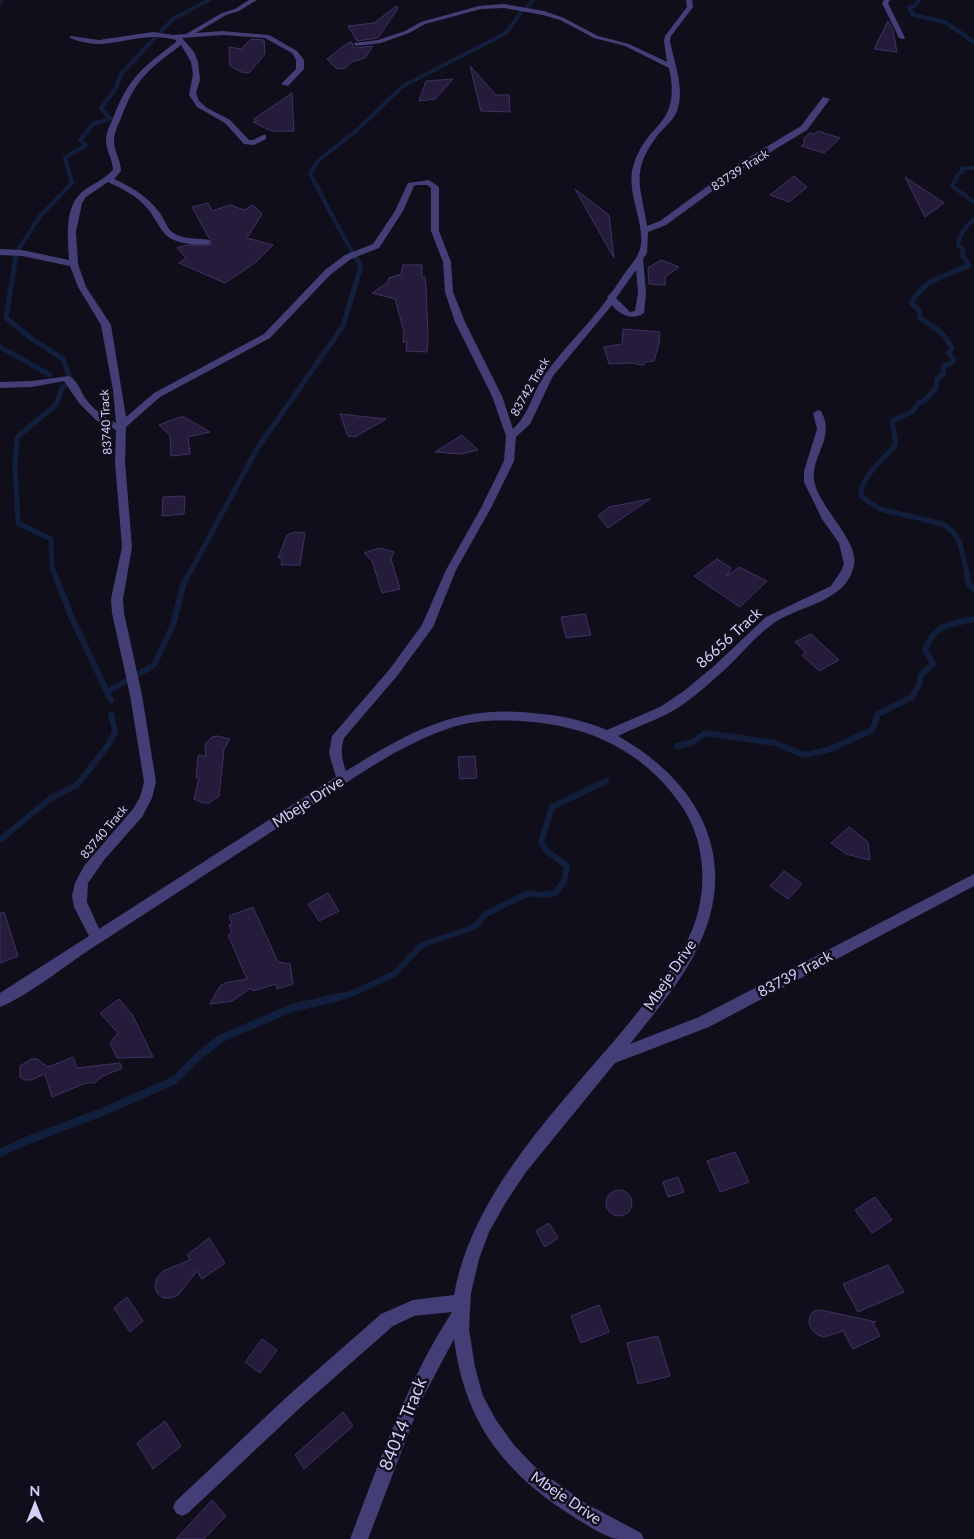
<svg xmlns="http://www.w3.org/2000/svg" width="974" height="1539" font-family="Lato,sans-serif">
<rect width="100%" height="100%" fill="#110e1c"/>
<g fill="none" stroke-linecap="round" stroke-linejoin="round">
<g stroke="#121f3c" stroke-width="4">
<path d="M919,0L915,6L909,7L913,15L945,22L974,42"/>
<path d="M0,2L2,0"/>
<path d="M527,7L533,0"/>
<path d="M974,168H962V172L959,173L952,186L974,202"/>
<path d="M18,250L40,216L72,183L65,158L86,145L80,140L93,124L110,119L101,108L116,88L121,74L173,19L209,0"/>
<path d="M353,253C337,227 324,200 310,173L319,160L356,131L403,86L506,33L522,11"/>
<path d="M963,253V250L958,245C959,234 966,226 974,219"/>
</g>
<g stroke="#121f3c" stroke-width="5">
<path d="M963,252V257L969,265C943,279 928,275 911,303L919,310L920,318C933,326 945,334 952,348L948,353L954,359L953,362L943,367L944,373L937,379L936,388L924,401L918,403L913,411L892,421L896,444C884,460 861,475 861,496L880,509L943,524L954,533L960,543L968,578"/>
<path d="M16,256L6,318L32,339L63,359L71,381L62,388L56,405L17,437L15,466L18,523L51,539L52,567L56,578"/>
<path d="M0,347L50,375"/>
<path d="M187,578L257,449L343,326L361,266L352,252"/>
</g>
<g stroke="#121f3c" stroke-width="6">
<path d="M56,577L71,616L111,700"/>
<path d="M967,577L969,585L974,589"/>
<path d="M107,692L154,665L173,625L183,585L187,577"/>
<path d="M677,746L691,743L706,733L775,743L804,755L828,750L872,730L878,714L912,697L919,685L921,675L933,664L925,650C935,623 950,625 974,619"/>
<path d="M0,840L51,798L77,785L108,745L115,732L111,714"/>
<path d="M334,998L351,994L394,974L422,945L474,927L486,914L514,900L529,893L542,895L555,893L564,882L567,866L548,852L541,842L552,807L606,781"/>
</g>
<path stroke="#121f3c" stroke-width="8" d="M0,1153L23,1142L105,1111L175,1080L202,1053L222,1038L292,1008L339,997"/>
</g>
<g fill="#251c3b" stroke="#3f3164">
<path d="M396,6L398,8L378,38L357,41L348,26L374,23Z"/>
<path d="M888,21L893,30L897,52L874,49Z"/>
<path d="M251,39L264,40L265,54L249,73L241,72L230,66L229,47L241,49Z"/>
<path d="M352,42L353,47L356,48L373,46L365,58L351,62L346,68L337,69L327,59L348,43Z"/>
<path d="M470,66L496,95H509L510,112L481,111Z"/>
<path d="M453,79L435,99L419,101L426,81Z"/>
<path d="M292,93L294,131H271L253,122L257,121L254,119Z"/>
<path d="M818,131L840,138L824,153L801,146L804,144V138L810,133L814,134Z"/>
<path d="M794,176L807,187L789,202L770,195Z"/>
<path d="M905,177L944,203L925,217Z"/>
<path d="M575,189L609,215L614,258Z"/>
<path d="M208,203L212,211L230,205L244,210L253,205L262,214L247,238L273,245L256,262L225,283L179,263L186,258L177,248L186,245H211V239L209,238L192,207Z"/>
<path d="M661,260L679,267L665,277V285L649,284L648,268Z"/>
<path d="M403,265H422V277H425L426,286L428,337L427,352L406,351L407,342H403L404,332L395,299L372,293L387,283L389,278L401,274Z"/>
<path d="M623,329L660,332L659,344L654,361L646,362L643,365L631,363L609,364L604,347L622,344Z"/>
<path d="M340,414L386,419L355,437L348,436Z"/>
<path d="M180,417H184L210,432L188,437L190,454L171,456L170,435L159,425Z"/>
<path d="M462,435L478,450L461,454L435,452Z"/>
<path d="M185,496L184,514L162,516L163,497Z"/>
<path d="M650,499L608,528L598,516L609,507Z"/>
<path d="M295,532L305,533L300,565H281L282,558H278L287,535Z"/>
<path d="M379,548L394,552L391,559L400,589L382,593L372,561L364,553Z"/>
<path d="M717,559L731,568L727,576L739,567L767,581L740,607L694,576Z"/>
<path d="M585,614L591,635L566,638L561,617Z"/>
<path d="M811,634L839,660L819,671L802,655L806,653L795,642Z"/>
<path d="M218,736L230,739L224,749L219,796L209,803H203L194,799L199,778H196L198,756H206L205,744L212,737Z"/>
<path d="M475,756L477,778L460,779L458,757Z"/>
<path d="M849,827L868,842L870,860L846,854L831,843Z"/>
<path d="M784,871L802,884L788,899L770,886Z"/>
<path d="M328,893L339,911L319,921L308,904Z"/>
<path d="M253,907L278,962L290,964L293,984L277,989L276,984L253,991L251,988L232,1001L210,1004L220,986L225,983L247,979L228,935L232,933L229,925L232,924L229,916Z"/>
<path d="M4,912L18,956L0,963V913Z"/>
<path d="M119,999L132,1014L153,1057L117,1058L110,1043L118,1033L100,1013Z"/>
<path d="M73,1057L77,1068L120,1063L122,1068L101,1077L95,1083H86L52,1097L45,1074L31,1080H25L20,1077V1066L31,1059H37L48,1067Z"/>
<path d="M735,1152L749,1182L720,1192L707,1161Z"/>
<path d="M678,1177L684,1192L668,1197L663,1182Z"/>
<circle cx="619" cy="1203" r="13"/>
<path d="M875,1197L892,1220L872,1233L855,1210Z"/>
<path d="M549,1223L558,1238L545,1247L536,1231Z"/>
<path d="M209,1238L225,1263L202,1279L197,1271L178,1295L171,1298H163L157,1293L155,1286L157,1278L163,1271L190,1260L187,1255Z"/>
<path d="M888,1265L904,1292L858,1312L843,1284Z"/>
<path d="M127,1297L143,1321L130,1332L114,1308Z"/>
<path d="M599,1305L609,1332L581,1343L571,1316Z"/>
<path d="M821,1310L876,1322L873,1323L880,1336L853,1349L843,1331L824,1337L818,1335L812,1330L809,1323L810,1316L814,1311Z"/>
<path d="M658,1336L670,1376L638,1384L627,1343Z"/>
<path d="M262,1339L277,1350L260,1373L245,1362Z"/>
<path d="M343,1412L353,1426L304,1469L295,1455Z"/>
<path d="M165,1421L181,1446L153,1469L137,1443Z"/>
<path d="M212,1500L226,1516L204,1539H176Z"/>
</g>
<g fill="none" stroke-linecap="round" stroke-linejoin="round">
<g fill="#443e76" fill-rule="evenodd">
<path d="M249,0H257L239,11L226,15L196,33L222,31L269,35L297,51L304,60V69L288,86L281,84L296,69V60L292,53L265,38L222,35L182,38L194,52L198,62L200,80L196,93L199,101L207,108L230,120L249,140H253L263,135H266V139L254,145L244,144L225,123L197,107L189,95L193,74L191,62L181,45C148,70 136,78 121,118C118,125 114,133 114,141C114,151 121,161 121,171L114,179C132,187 148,197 160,213C164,219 167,228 172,232C182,240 199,238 210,240V244C199,246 173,244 165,234C158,226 154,216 147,208C137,196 123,189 108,182L86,197L82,203L76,232L78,264L86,287L111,325L126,417L154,393L264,334L325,270L345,255L373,244L395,211L408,183L429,180L439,187V231L451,262L453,292L465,322L502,396L513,429C530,414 533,390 546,373C565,346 589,325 608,298L607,297C614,291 619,281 625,273C629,267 635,261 638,254C650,230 625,195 633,167C646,120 682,128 669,68L625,46L594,38L560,20L543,15L504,8L481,9L425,24L409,33L381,43L356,46L354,45V43L378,40L405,31L421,22L479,6L504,4L544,11L564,18L598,36L629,44L667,62L664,41L665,36L687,7L686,0H692L693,7L671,36L670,41C674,63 684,85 678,108C675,120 664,127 657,136C630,172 641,187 647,226L660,221L738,164L801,126L823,97L830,99L807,130L744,168L666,225L648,232L647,253L643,259L646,293L644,313C632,321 620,315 612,305L553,376L530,424L516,437L514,461L491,508L456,570L433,627L397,676L344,738C340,750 342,760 346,771C410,732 455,705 532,713C559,715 583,720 607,730L660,707L684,691L714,666L766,617L831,586L841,571L844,564L839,543L822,519L804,482V471L817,429L813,413L818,410L821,411C836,438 811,455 814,480C818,507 859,540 854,565C847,602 800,605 774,623C755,636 739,657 721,673C705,687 687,704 667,714C651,722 634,728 618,736C703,784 743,864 694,955C677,987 652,1016 630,1044L699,1017L974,874V886L709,1027L615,1063L526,1172L506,1202L489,1232L479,1259L471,1293L469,1329L475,1367L483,1396L496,1420L514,1445L535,1467L585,1503L641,1533L644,1539C635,1539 626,1539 617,1539C603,1537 576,1518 563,1510C499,1467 464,1417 454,1339L420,1403L368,1539H350C380,1461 406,1383 452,1312L414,1316L393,1326L302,1406L188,1513L182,1516L176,1513L173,1507L176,1501L290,1394L381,1314L413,1300L454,1295C472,1190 564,1102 629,1023C649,998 670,973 685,945C708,904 709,848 683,808C644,750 588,725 521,721C497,720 476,720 453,727C397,745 347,783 299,814C228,860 157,906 86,952C61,969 27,996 0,1007V993L89,936L74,907L72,896L75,883L84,866L133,809L140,797L144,782L130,695L112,613L111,599L122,547L115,462L116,430L97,421L79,403L64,381L32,387L0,388V382L32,381L69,376C78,381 80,390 85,398C93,409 104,417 116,423L113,390L101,325L78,287L70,266L22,256L0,255V249L22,250L69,260C68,240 64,208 81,193C91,184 104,180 113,170C113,160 106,151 106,140C106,133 110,125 113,118C129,77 142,68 176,42V40C150,32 127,42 101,44C90,44 80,42 70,38V36L99,40L153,32L173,35L186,34L222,13L235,9ZM417,185H427L431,188V231L443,262L445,292L455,322L492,396L506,436L504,461L481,508L446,570L422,625L389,670L332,736L329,753L336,777L99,929L87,902L88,883L104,860L142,817L152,798L156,782L142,695L124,613L123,599L132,547L125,462L126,427L160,397L270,338L331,274L351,259L379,248L403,211L414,186ZM636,270L638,293L635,311L630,312L616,298Z"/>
<path d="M884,0H890L888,3L905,38L904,39L899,38L882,3Z"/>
</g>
</g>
<g text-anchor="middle" stroke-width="5" stroke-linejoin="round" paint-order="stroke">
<g font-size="12" fill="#d7cef9" stroke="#110e1c">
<text transform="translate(740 170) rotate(-33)" y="4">83739 Track</text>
<text transform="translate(530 387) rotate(-60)" y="4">83742 Track</text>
<text transform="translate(106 422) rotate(-93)" y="4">83740 Track</text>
<text transform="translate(104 832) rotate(-50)" y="4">83740 Track</text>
</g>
<g font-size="15" fill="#d7cef9" stroke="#110e1c">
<text transform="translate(729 638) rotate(-42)" y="5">86656 Track</text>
<text transform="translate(308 802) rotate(-33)" y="5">Mbeje Drive</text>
<text transform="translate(795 974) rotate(-28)" y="5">83739 Track</text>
<text transform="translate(670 975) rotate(-56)" y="5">Mbeje Drive</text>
<text transform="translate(566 1498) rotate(34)" y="5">Mbeje Drive</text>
</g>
<g font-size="18" fill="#d7cef9" stroke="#110e1c">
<text transform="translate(403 1424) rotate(-68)" y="6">84014 Track</text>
</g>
</g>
<g transform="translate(35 1504)" stroke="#110e1c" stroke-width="4" paint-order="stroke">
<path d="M0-4L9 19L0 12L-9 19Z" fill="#d7cef9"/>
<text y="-8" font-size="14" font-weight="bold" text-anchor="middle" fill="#d7cef9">N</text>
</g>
</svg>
